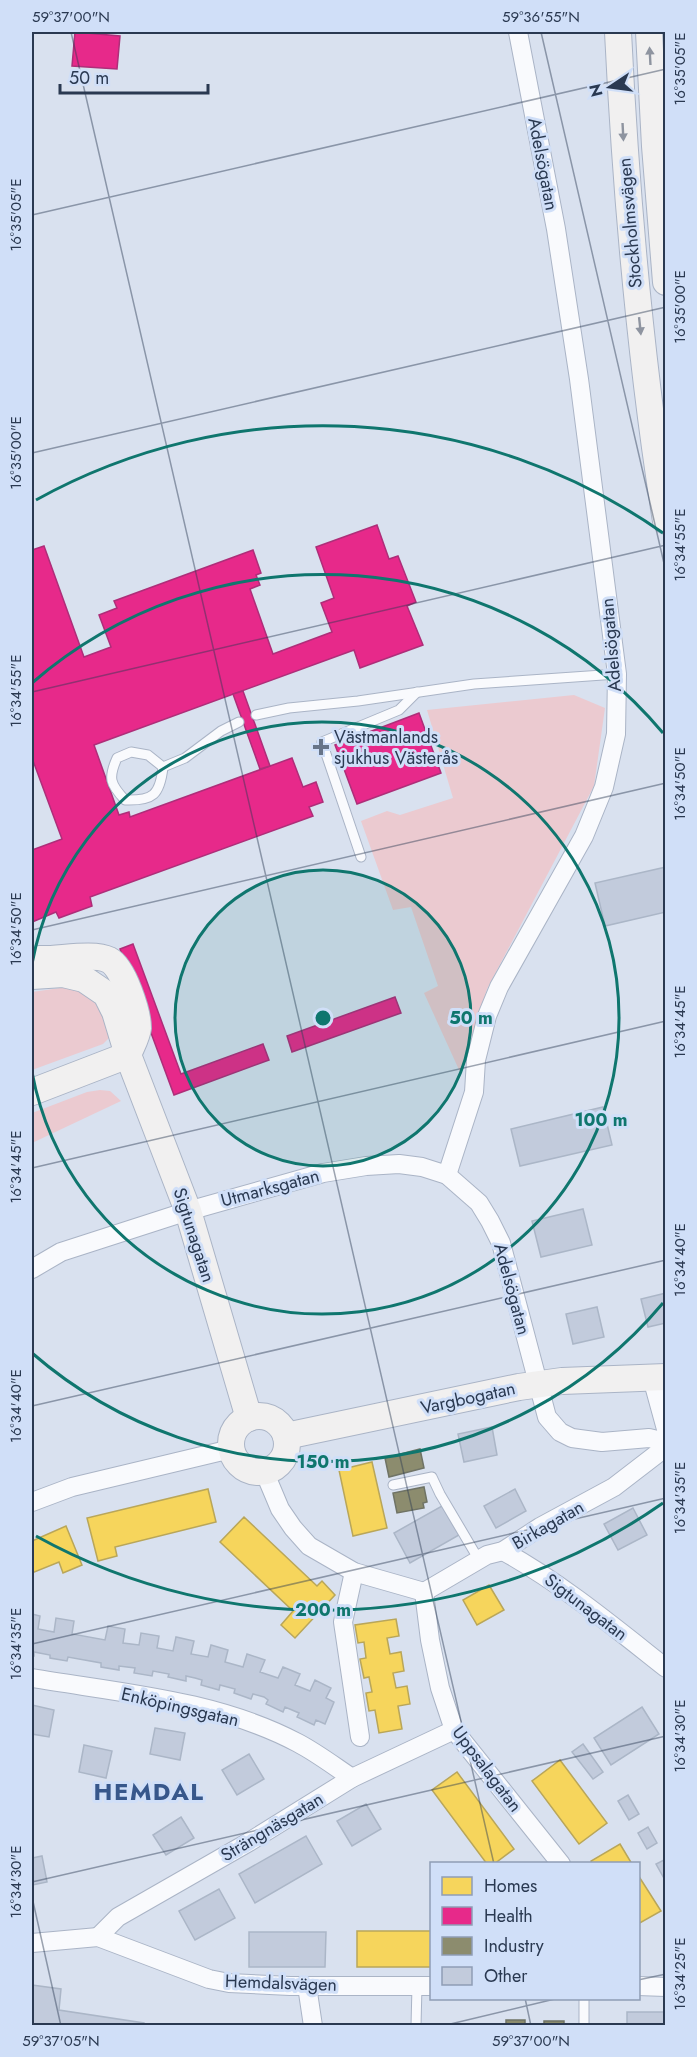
<svg xmlns="http://www.w3.org/2000/svg" width="697" height="2057" font-family="Jost,sans-serif">
<rect width="100%" height="100%" fill="#d9e1ef"/>
<g fill="#ebcad0">
<path d="M574,695L605,708L594,786L487,989L460,1072L424,993L438,986L411,907L393,910L361,821L387,811L400,815L453,798L427,710Z"/>
<path d="M74,986L98,1000L111,1027L109,1038L103,1044L32,1070V992Z"/>
<path d="M100,1090L110,1091L121,1101L32,1143V1113L87,1092Z"/>
</g>
<g fill="#f6d55c" stroke="#b9a659" stroke-width="1.5">
<path d="M372,1462L387,1528L353,1536L339,1470Z"/>
<path d="M208,1489L216,1522L115,1547L117,1556L98,1561L87,1518Z"/>
<path d="M244,1517L317,1586L322,1581L335,1595L295,1638L281,1625L293,1611L220,1542Z"/>
<path d="M66,1526L82,1565L63,1573L59,1562L32,1573V1541Z"/>
<path d="M489,1585L504,1610L477,1625L463,1600Z"/>
<path d="M396,1619L399,1636L387,1638L390,1654L401,1652L404,1671L393,1673L396,1688L407,1686L410,1704L398,1706L402,1729L379,1733L375,1710L369,1711L366,1693L372,1692L369,1677L364,1678L360,1659L366,1658L364,1642L358,1643L355,1625Z"/>
<path d="M560,1760L607,1823L579,1844L532,1781Z"/>
<path d="M457,1772L514,1849L494,1864H487L432,1790Z"/>
<path d="M620,1844L632,1864H592L591,1861Z"/>
<path d="M638,1875L661,1911L638,1924Z"/>
<rect x="357" y="1931" width="75" height="36"/>
</g>
<g fill="#e7298a" stroke="#ae2e79" stroke-width="1.5">
<path d="M75,32L120,36L117,69L72,66Z"/>
<path d="M377,525L389,559L398,556L416,602L407,606L423,645L360,668L354,650L94,745L119,815L129,812L130,817L292,758L303,787L316,782L323,802L309,807L313,816L90,897L92,906L59,918L56,912L32,922V850L62,839L32,758V550L44,546L84,657L111,647L99,615L117,608L114,601L253,550L261,573L256,575L260,585L250,589L273,654L332,632L321,603L334,598L316,547Z"/>
<path d="M243,691L270,766L260,769L233,694Z"/>
<path d="M419,713L441,773L357,804L335,745Z"/>
<path d="M133,944L181,1074L263,1044L269,1060L174,1095L120,949Z"/>
<path d="M395,997L401,1013L292,1052L287,1036Z"/>
</g>
<g fill="#8c8c6e" stroke="#6f7365" stroke-width="1.5">
<path d="M420,1449L424,1468L389,1477L385,1458Z"/>
<path d="M424,1487L427,1502L423,1503L424,1508L397,1513L393,1493Z"/>
<rect x="506" y="2020" width="19" height="6"/>
<rect x="544" y="2021" width="20" height="5"/>
</g>
<g fill="#c2cbdc" stroke="#abb6c7" stroke-width="1.5">
<path d="M666,867V912L605,926L595,883Z"/>
<path d="M603,1107L612,1145L520,1166L511,1129Z"/>
<path d="M583,1209L592,1245L541,1257L532,1221Z"/>
<path d="M666,1293V1323L648,1327L641,1299Z"/>
<path d="M597,1307L604,1337L573,1344L566,1314Z"/>
<path d="M492,1427L497,1455L464,1462L458,1434Z"/>
<path d="M515,1489L526,1511L496,1528L484,1506Z"/>
<path d="M442,1506L459,1535L410,1563L394,1533Z"/>
<path d="M633,1508L647,1535L618,1550L604,1524Z"/>
<path d="M32,1614L40,1616L38,1629L54,1632L56,1618L74,1621L72,1634L105,1640L108,1626L125,1629L123,1643L139,1645L141,1633L159,1636L157,1648L173,1651L176,1637L194,1641L191,1654L208,1657L211,1645L228,1650L225,1662L243,1667L247,1654L265,1660L260,1672L278,1678L283,1667L300,1674L295,1685L310,1691L315,1680L331,1688L326,1698L334,1702L325,1724L316,1720L314,1725L297,1717L299,1713L285,1707L283,1712L266,1704L268,1700L264,1697L253,1694L251,1699L234,1693L235,1689L220,1685L219,1690L201,1685L202,1680L195,1678L186,1676V1681L168,1677L169,1674L153,1671L152,1676L134,1673L135,1668L119,1666V1670L101,1667V1663L68,1657L67,1661L50,1658V1655L34,1652V1656H32Z"/>
<path d="M32,1705L54,1710L49,1737L32,1734Z"/>
<path d="M642,1707L659,1734L611,1765L594,1738Z"/>
<path d="M155,1728L185,1733L180,1760L150,1754Z"/>
<path d="M583,1744L603,1772L593,1779L572,1752Z"/>
<path d="M84,1745L112,1751L106,1778L79,1772Z"/>
<path d="M249,1754L264,1779L237,1795L222,1770Z"/>
<path d="M628,1795L639,1814L629,1820L618,1801Z"/>
<path d="M366,1804L381,1829L352,1846L337,1821Z"/>
<path d="M181,1817L194,1838L166,1855L153,1835Z"/>
<path d="M648,1827L657,1843L647,1849L638,1833Z"/>
<path d="M306,1836L322,1864L255,1903L239,1874Z"/>
<path d="M42,1856L47,1882L32,1885V1858Z"/>
<path d="M666,1859V1879L665,1880L656,1864Z"/>
<path d="M219,1889L235,1918L195,1940L179,1911Z"/>
<path d="M249,1932H326L325,1967H249Z"/>
<path d="M32,1985L61,1989L59,2010L144,2023V2026H32Z"/>
<rect x="627" y="2012" width="39" height="14"/>
</g>
<g fill="none" stroke-linecap="round" stroke-linejoin="round">
<defs>
<g id="lane">
<path d="M256,715L289,708L358,701L474,684L617,674"/>
<path d="M131,752L148,755L163,767C160,795 153,801 125,800C110,784 108,778 117,758Z"/>
<path d="M163,767L185,758L221,731L239,722"/>
<path d="M361,857L322,742L399,710L417,692"/>
<path d="M393,1485L432,1477L440,1494L479,1560"/>
<path d="M584,1998V2026"/>
<path d="M416,2026L417,1986"/>
</g>
<g id="street">
<path d="M447,1175L474,1092L476,1060L487,1016L499,987L584,836L604,787L616,734L617,674L579,379L556,229L518,32"/>
<path d="M32,1269L61,1252L188,1211L323,1173L366,1166L399,1164L422,1167L447,1175L479,1203L490,1221L501,1243L547,1417L560,1432L572,1438L602,1442L649,1438L666,1442"/>
<path d="M652,1378L666,1429"/>
<path d="M264,1471L280,1509L293,1528L309,1546L354,1572L424,1592"/>
<path d="M32,1502L72,1487L231,1449"/>
<path d="M503,1551C561,1583 614,1627 666,1668"/>
<path d="M354,1572L343,1622L360,1737"/>
<path d="M424,1592L430,1640L440,1688L454,1730L561,1864"/>
<path d="M424,1592L487,1555L503,1551L540,1527L614,1487L666,1447"/>
<path d="M32,1678C121,1693 217,1700 298,1743C317,1753 334,1766 352,1778"/>
<path d="M98,1937L118,1917L249,1842L352,1778L454,1730"/>
<path d="M32,1943L98,1937L209,1979L229,1983L290,1986H432"/>
<path d="M307,1986L313,2026"/>
<path d="M638,1986L666,1987"/>
</g>
<g id="secondary">
<path d="M618,32C626,196 640,359 666,521"/>
<path d="M649,32L655,146L666,282"/>
<path d="M32,976L63,974L84,979L106,994L115,1012L128,1055L188,1211L249,1418"/>
<path d="M32,1092L128,1055C131,1047 137,1037 138,1028C138,1013 124,968 109,960C93,952 58,960 39,959"/>
<circle cx="259" cy="1444" r="28"/>
<path d="M286,1436L519,1387L562,1381L666,1377"/>
</g>
</defs>
<use href="#lane" stroke="#aab4c6" stroke-width="11"/>
<use href="#street" stroke="#aab4c6" stroke-width="20"/>
<use href="#secondary" stroke="#aab4c6" stroke-width="28"/>
<use href="#lane" stroke="#f9fafd" stroke-width="9"/>
<use href="#street" stroke="#f9fafd" stroke-width="18"/>
<use href="#secondary" stroke="#f1f0f0" stroke-width="26"/>
</g>
<defs><path id="oneway-solid" d="M-6-.8H1V-3.2L6.5 0L1 3.2V.8H-6Z" transform="scale(1.5)"/></defs>
<g fill="#8e94a0">
<use href="#oneway-solid" transform="translate(650 56) rotate(-93)"/>
<use href="#oneway-solid" transform="translate(623 132) rotate(87)"/>
<use href="#oneway-solid" transform="translate(640 326) rotate(84)"/>
</g>
<path fill="none" stroke="#2a3951" stroke-width="1.5" stroke-opacity="0.45" d="M71,32L494,1864M541,32L666,572M32,215L666,69M32,453L666,307M32,692L666,545M32,930L666,783M32,1168L666,1021M32,1406L666,1260M32,1644L666,1498M32,1882L666,1736M32,1897L61,2026M638,1980L666,1974M525,1998L531,2026M442,2026L559,1998"/>
<circle cx="323" cy="1018" r="148" fill="#0f766e" fill-opacity=".12"/>
<g fill="none" stroke="#0f766e" stroke-width="3">
<circle cx="323" cy="1018" r="148"/>
<path d="M32 964A296 296 0 1 1 32 1072"/>
<path d="M663 1303A444 444 0 0 1 32 1353M32 683A444 444 0 0 1 663 733"/>
<path d="M663 1503A592 592 0 0 1 36 1536M36 500A592 592 0 0 1 663 533"/>
</g>
<path fill="#677488" stroke="#d0dff8" stroke-width="2" d="M318 738h6v6h6v6h-6v6h-6v-6h-6v-6h6z"/>
<g text-anchor="middle" stroke-width="6" stroke-linejoin="round" paint-order="stroke">
<g font-size="18" fill="#2a3951" stroke="#d0dff8">
<text transform="translate(543 164) rotate(79)" y="6">Adelsögatan</text>
<text transform="translate(630 223) rotate(-95)" y="6">Stockholmsvägen</text>
<text transform="translate(611 645) rotate(-95)" y="6">Adelsögatan</text>
<text transform="translate(270 1188) rotate(-15)" y="6">Utmarksgatan</text>
<text transform="translate(194 1235) rotate(72)" y="6">Sigtunagatan</text>
<text transform="translate(512 1289) rotate(75)" y="6">Adelsögatan</text>
<text transform="translate(468 1398) rotate(-12)" y="6">Vargbogatan</text>
<text transform="translate(548 1525) rotate(-30)" y="6">Birkagatan</text>
<text transform="translate(586 1607) rotate(37)" y="6">Sigtunagatan</text>
<text transform="translate(180 1707) rotate(13)" y="6">Enköpingsgatan</text>
<text transform="translate(487 1769) rotate(53)" y="6">Uppsalagatan</text>
<text transform="translate(272 1827) rotate(-31)" y="6">Strängnäsgatan</text>
<text transform="translate(281 1983) rotate(2)" y="6">Hemdalsvägen</text>
</g>
<g font-size="18" fill="#2a3951" stroke="#d0dff8" text-anchor="start">
<text x="334" y="743">Västmanlands<tspan x="334" dy="21">sjukhus Västerås</tspan></text>
</g>
<g font-size="24" font-weight="bold" letter-spacing="1.5" fill="#37578b" stroke="#d0dff8">
<text x="149" y="1800">HEMDAL</text>
</g>
</g>
<circle cx="323" cy="1018" r="9" fill="#0f766e" stroke="#d0dff8" stroke-width="3"/>
<g font-size="18" text-anchor="middle" font-weight="bold" fill="#0f766e" stroke="#d0dff8" stroke-width="6" stroke-linejoin="round" paint-order="stroke">
<text x="471" y="1024">50 m</text>
<text x="601" y="1126">100 m</text>
<text x="323" y="1468">150 m</text>
<text x="323" y="1616">200 m</text>
</g>
<rect width="697" height="2057" fill="none" stroke="#d0dff8" stroke-width="66"/>
<rect x="430" y="1862" width="210" height="138" fill="#d0dff8" stroke="#8e9db5" stroke-width="1.5"/>
<rect x="442" y="1877" width="30" height="18" fill="#f6d55c" stroke="#8e9db5" stroke-width="1.5"/>
<text x="484" y="1892" font-size="18" fill="#2a3951">Homes</text>
<rect x="442" y="1907" width="30" height="18" fill="#e7298a" stroke="#8e9db5" stroke-width="1.5"/>
<text x="484" y="1922" font-size="18" fill="#2a3951">Health</text>
<rect x="442" y="1937" width="30" height="18" fill="#8c8c6e" stroke="#8e9db5" stroke-width="1.5"/>
<text x="484" y="1952" font-size="18" fill="#2a3951">Industry</text>
<rect x="442" y="1967" width="30" height="18" fill="#c2cbdc" stroke="#8e9db5" stroke-width="1.5"/>
<text x="484" y="1982" font-size="18" fill="#2a3951">Other</text>
<g transform="translate(610 87) rotate(257)" stroke="#d0dff8" stroke-width="4.5" paint-order="stroke">
<path d="M0-4.5L10 22L0 15L-10 22Z" fill="#2a3951"/>
<text y="-9" font-size="16" font-weight="bold" text-anchor="middle" fill="#2a3951">N</text>
</g>
<path d="M60 84v9h148v-9" fill="none" stroke="#2a3951" stroke-width="3"/>
<text x="69" y="84" font-size="18" fill="#2a3951" stroke="#d0dff8" stroke-width="4.5" paint-order="stroke">50 m</text>
<rect x="33" y="33" width="631" height="1991" fill="none" stroke="#2a3951" stroke-width="2"/>
<g font-size="15" text-anchor="middle" fill="#2a3951">
<text x="71" y="22">59°37'00"N</text>
<text x="541" y="22">59°36'55"N</text>
<text transform="translate(680 69) rotate(-90)" y="5">16°35'05"E</text>
<text transform="translate(16 215) rotate(-90)" y="5">16°35'05"E</text>
<text transform="translate(680 307) rotate(-90)" y="5">16°35'00"E</text>
<text transform="translate(16 453) rotate(-90)" y="5">16°35'00"E</text>
<text transform="translate(680 545) rotate(-90)" y="5">16°34'55"E</text>
<text transform="translate(16 691) rotate(-90)" y="5">16°34'55"E</text>
<text transform="translate(680 784) rotate(-90)" y="5">16°34'50"E</text>
<text transform="translate(16 929) rotate(-90)" y="5">16°34'50"E</text>
<text transform="translate(680 1022) rotate(-90)" y="5">16°34'45"E</text>
<text transform="translate(16 1167) rotate(-90)" y="5">16°34'45"E</text>
<text transform="translate(680 1260) rotate(-90)" y="5">16°34'40"E</text>
<text transform="translate(16 1406) rotate(-90)" y="5">16°34'40"E</text>
<text transform="translate(680 1498) rotate(-90)" y="5">16°34'35"E</text>
<text transform="translate(16 1644) rotate(-90)" y="5">16°34'35"E</text>
<text transform="translate(680 1736) rotate(-90)" y="5">16°34'30"E</text>
<text transform="translate(16 1882) rotate(-90)" y="5">16°34'30"E</text>
<text transform="translate(680 1974) rotate(-90)" y="5">16°34'25"E</text>
<text x="61" y="2046">59°37'05"N</text>
<text x="531" y="2046">59°37'00"N</text>
</g>
</svg>
